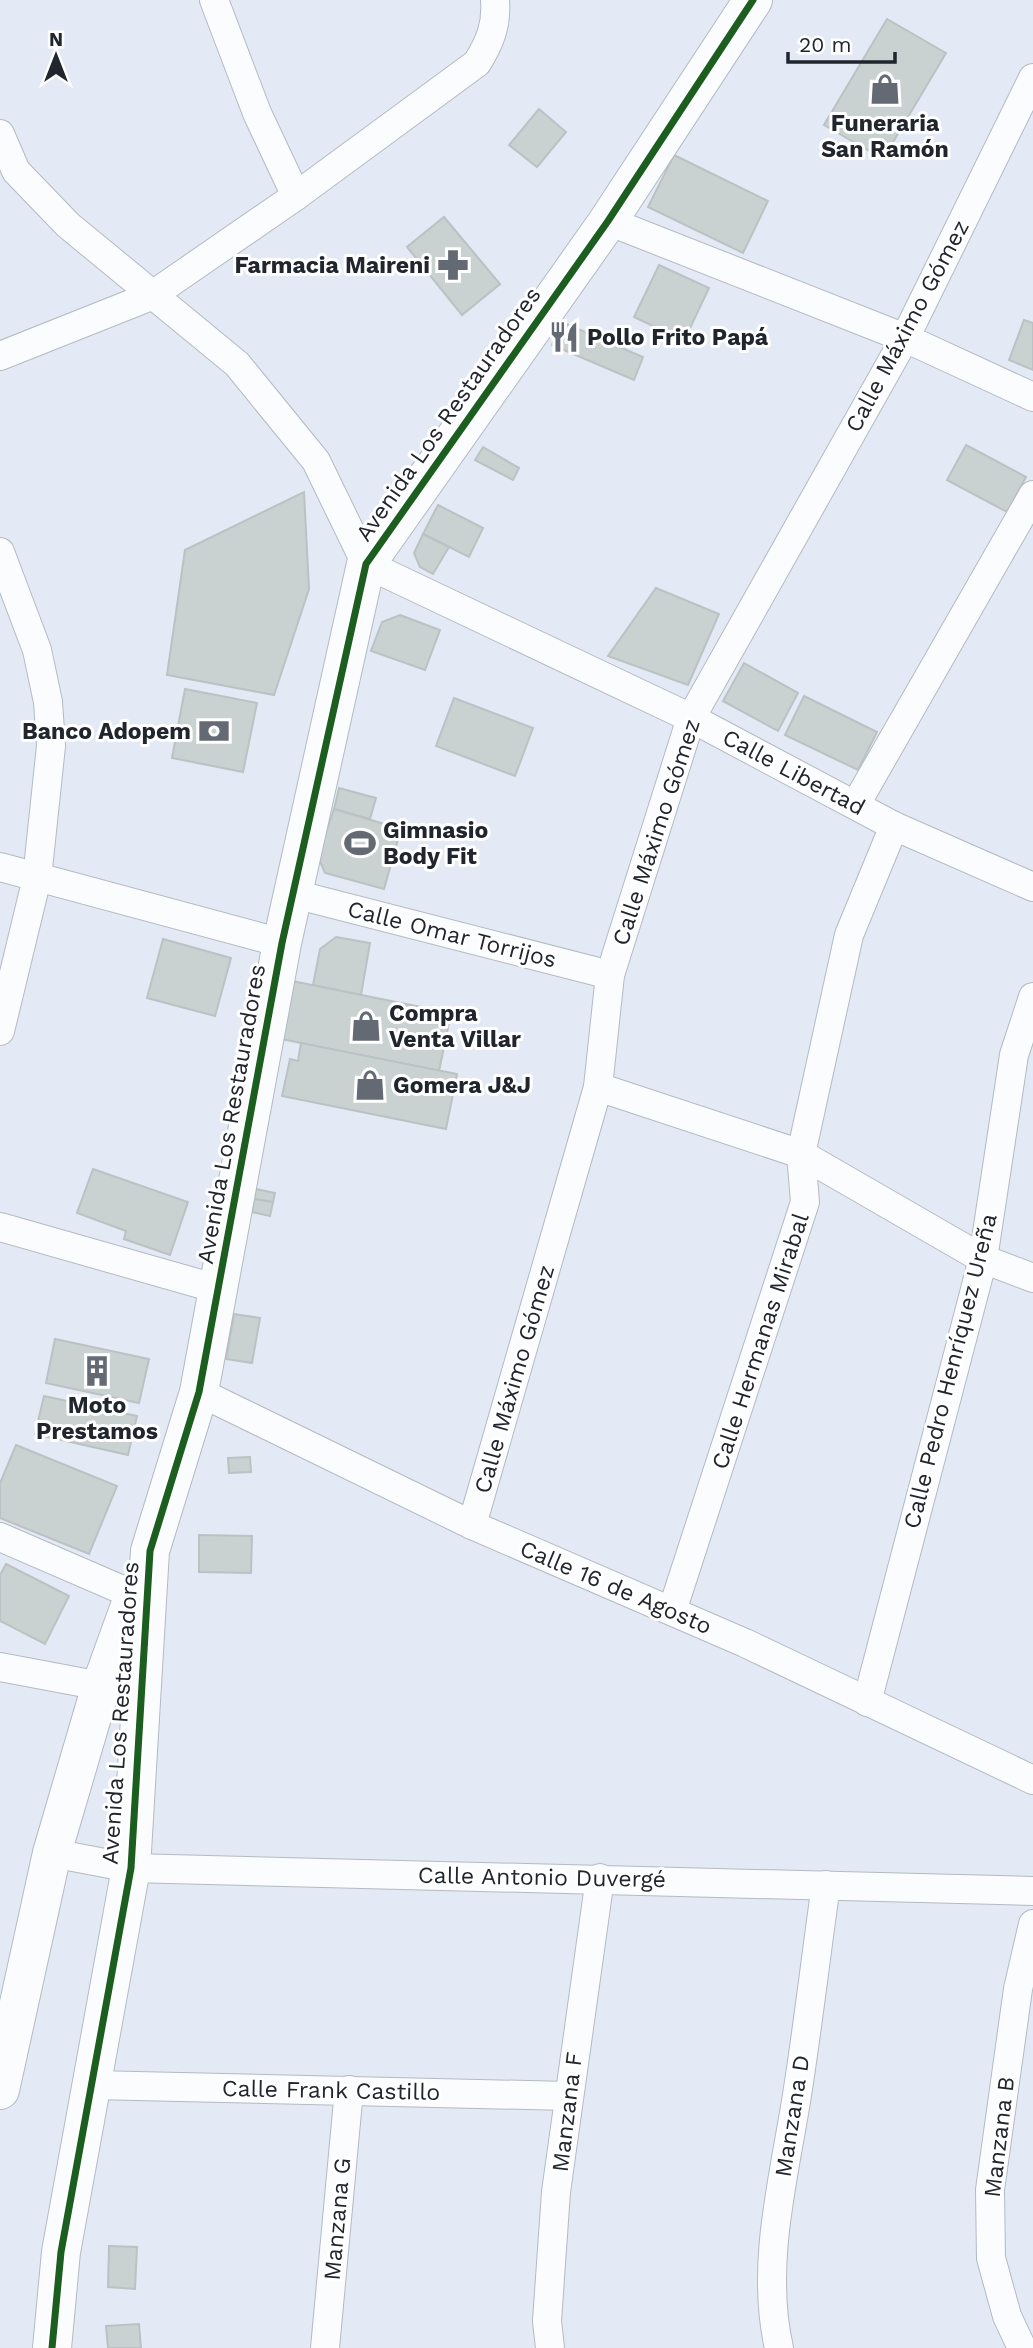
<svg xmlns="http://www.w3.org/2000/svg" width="1033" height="2348" font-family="'Work Sans',sans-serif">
<rect width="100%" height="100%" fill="#e3eaf5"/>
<g fill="#cad1d1" stroke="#bbc2c3" stroke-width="2">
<path d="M887,19L946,53L883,159L824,125Z"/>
<path d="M539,109L566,132L537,167L509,145Z"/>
<path d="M674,155L768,201L743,253L648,207Z"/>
<path d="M444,217L500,284L462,315L407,247Z"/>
<path d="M659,265L709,288L684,341L634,317Z"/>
<path d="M1024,320L1033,323V370L1009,360Z"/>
<path d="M562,322L643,357L634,380L552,345Z"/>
<path d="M966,445L1026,477L1007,512L947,480Z"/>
<path d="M483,447L519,468L513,480L475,460Z"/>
<path d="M304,492L309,589L274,695L167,675L185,550Z"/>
<path d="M438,505L483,528L469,557L423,534Z"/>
<path d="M423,534L449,547L433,574L420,567L414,553Z"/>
<path d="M656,588L719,614L688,685L608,656Z"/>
<path d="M400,615L440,630L425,670L371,651L382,622Z"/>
<path d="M744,663L798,693L778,731L723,701Z"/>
<path d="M185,689L257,703L243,772L172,758Z"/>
<path d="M804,696L877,732L858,770L785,735Z"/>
<path d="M454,698L533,728L515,776L436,746Z"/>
<path d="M339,788L376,798L370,819L334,809Z"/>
<path d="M334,809L401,829L384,889L325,873L318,857Z"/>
<path d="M336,937L370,943L361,995L313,985L320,949Z"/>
<path d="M163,939L231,958L215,1016L147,998Z"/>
<path d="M292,981L451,1013L439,1071L281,1039Z"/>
<path d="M301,1043L457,1074L446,1129L282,1096L290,1059L298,1061Z"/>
<path d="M93,1169L188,1202L170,1255L124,1239L126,1231L77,1213Z"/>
<path d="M256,1189L275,1193L273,1202L254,1199Z"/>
<path d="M254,1199L273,1202L270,1216L252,1212Z"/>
<path d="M234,1314L260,1318L252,1363L226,1359Z"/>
<path d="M55,1339L149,1359L139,1403L46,1383Z"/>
<path d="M44,1396L137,1416L128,1455L35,1434Z"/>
<path d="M16,1445L117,1486L89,1554L0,1518V1483Z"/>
<path d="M250,1457L251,1472L229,1473L228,1458Z"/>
<path d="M199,1535L252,1536L251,1573L199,1572Z"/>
<path d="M6,1564L69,1596L45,1644L0,1621V1575Z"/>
<path d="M109,2246L137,2247L135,2289L108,2287Z"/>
<path d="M139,2324L141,2348H108L106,2326Z"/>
</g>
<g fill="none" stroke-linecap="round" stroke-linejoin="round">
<defs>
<g id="street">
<path d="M214,0L257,113L296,196"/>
<path d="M0,134L16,171L68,225L237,364L316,461L366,564L691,718L894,826L1033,887"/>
<path d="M608,221L905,338L1033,397"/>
<path d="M0,356L151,296L296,196L477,63C490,42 497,25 495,0"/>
<path d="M0,552L37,650L48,702L51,746L37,878L0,1031"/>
<path d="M856,804L1033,495"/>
<path d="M0,867L282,943"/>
<path d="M294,894L610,975"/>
<path d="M598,1087L801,1154L983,1259L1033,1278"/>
<path d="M0,1227L218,1289"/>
<path d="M199,1392L472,1525L745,1643L1033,1780"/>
<path d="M472,1525L598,1087L610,975L691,718L905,338L1033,78"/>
<path d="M0,1537L134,1595"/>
<path d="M672,1611L805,1202L801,1154L849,935L894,826"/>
<path d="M0,1667L101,1686"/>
<path d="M867,1702L983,1259L1014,1055L1033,997"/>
<path d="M52,1853L131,1868L1033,1891"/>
<path d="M93,2085L568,2096"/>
<path d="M325,2348L349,2090"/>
<path d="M550,2348L547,2321L556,2192L600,1878"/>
<path d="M779,2348C760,2265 784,2178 797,2095C808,2025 816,1955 826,1885"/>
<path d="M1022,2348L1007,2316L991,2258L990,2190L1018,1989L1033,1924"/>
</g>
<g id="secondary">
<path d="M0,2090L52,1853L101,1686L135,1592"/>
<path d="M52,2348L61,2252L131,1868L150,1551L199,1392L282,943L366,564L608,221L753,0"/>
</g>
</defs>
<use href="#street" stroke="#b4bac3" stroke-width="30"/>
<use href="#secondary" stroke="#b4bac3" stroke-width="40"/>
<use href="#street" stroke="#fbfcfe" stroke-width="28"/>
<use href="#secondary" stroke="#fbfcfe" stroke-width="38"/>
<defs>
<path id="cycleway" d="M52,2348L61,2252L131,1868L150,1551L199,1392L282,943L366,564L608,221L753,0"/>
</defs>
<use href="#cycleway" stroke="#fff" stroke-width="11"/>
<use href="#cycleway" stroke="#1b5e20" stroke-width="7"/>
</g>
<defs>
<symbol id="shop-bare" viewBox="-9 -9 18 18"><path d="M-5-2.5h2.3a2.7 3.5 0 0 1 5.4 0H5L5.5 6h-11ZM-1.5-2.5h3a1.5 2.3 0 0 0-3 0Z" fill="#646a74" stroke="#fff" stroke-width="2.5" paint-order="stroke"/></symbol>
<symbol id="pharmacy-bare" viewBox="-9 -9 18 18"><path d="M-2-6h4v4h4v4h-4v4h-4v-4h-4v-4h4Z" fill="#646a74" stroke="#fff" stroke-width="2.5" paint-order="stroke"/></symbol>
<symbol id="restaurant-bare" viewBox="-9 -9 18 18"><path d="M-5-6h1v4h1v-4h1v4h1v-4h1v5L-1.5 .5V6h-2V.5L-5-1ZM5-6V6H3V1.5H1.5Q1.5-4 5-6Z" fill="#646a74" stroke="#fff" stroke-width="2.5" paint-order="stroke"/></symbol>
<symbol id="bank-bare" viewBox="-9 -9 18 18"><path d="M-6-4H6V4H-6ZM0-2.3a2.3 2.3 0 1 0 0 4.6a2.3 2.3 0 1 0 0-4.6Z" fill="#646a74" stroke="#fff" stroke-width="2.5" paint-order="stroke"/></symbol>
<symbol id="stadium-bare" viewBox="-9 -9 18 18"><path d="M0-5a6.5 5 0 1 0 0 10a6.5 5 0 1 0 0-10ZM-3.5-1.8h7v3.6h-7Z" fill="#646a74" stroke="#fff" stroke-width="2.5" paint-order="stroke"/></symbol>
<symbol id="building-bare" viewBox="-9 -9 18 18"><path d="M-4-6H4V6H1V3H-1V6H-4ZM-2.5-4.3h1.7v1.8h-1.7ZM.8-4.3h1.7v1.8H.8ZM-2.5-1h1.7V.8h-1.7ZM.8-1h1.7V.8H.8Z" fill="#646a74" stroke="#fff" stroke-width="2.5" paint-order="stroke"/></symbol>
</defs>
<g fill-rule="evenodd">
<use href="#shop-bare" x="863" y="67" width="44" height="44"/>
<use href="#pharmacy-bare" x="431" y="243" width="44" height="44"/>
<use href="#restaurant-bare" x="542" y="315" width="44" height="44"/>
<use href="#bank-bare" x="192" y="709" width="44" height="44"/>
<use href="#stadium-bare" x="338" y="821" width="44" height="44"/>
<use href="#shop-bare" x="344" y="1004" width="44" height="44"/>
<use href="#shop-bare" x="348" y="1063" width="44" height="44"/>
<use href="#building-bare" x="75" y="1349" width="44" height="44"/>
</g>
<g text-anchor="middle" stroke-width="6" stroke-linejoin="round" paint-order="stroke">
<g font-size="23" font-weight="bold" fill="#20252e" stroke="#fff" text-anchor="start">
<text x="885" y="131" text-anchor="middle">Funeraria<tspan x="885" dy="26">San Ramón</tspan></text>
<text x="430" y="273" text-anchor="end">Farmacia Maireni</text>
<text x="587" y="345">Pollo Frito Papá</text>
<text x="191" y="739" text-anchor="end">Banco Adopem</text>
<text x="383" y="838">Gimnasio<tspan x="383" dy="26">Body Fit</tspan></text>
<text x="389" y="1021">Compra<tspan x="389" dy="26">Venta Villar</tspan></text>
<text x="393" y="1093">Gomera J&amp;J</text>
<text x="97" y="1413" text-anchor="middle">Moto<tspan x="97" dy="26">Prestamos</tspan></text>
</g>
<g font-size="23" fill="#20252e" stroke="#fff">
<text transform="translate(907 326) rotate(-62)" y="8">Calle Máximo Gómez</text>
<text transform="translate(448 414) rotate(-55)" y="8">Avenida Los Restauradores</text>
<text transform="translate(794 772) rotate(28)" y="8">Calle Libertad</text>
<text transform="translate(656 832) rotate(-72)" y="8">Calle Máximo Gómez</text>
<text transform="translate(452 934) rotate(14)" y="8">Calle Omar Torrijos</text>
<text transform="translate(231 1114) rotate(-80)" y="8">Avenida Los Restauradores</text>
<text transform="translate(760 1341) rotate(-72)" y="8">Calle Hermanas Mirabal</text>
<text transform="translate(950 1371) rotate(-76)" y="8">Calle Pedro Henríquez Ureña</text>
<text transform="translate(514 1379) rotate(-74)" y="8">Calle Máximo Gómez</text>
<text transform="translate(616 1587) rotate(23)" y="8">Calle 16 de Agosto</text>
<text transform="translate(120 1713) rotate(-86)" y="8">Avenida Los Restauradores</text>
<text transform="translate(542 1877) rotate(1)" y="8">Calle Antonio Duvergé</text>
<text transform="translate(331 2090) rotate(1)" y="8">Calle Frank Castillo</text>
<text transform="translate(567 2112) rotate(-83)" y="8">Manzana F</text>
<text transform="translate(792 2116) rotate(-81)" y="8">Manzana D</text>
<text transform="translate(999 2137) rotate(-83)" y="8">Manzana B</text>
<text transform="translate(337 2219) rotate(-85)" y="8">Manzana G</text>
</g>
</g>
<g transform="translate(56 56)" stroke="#ffffff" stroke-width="5" paint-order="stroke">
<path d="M0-5L12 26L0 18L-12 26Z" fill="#20252e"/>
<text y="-10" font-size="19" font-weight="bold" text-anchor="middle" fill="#20252e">N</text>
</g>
<path d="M788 52v10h107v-10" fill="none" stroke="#20252e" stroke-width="3.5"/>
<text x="799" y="52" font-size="21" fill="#20252e" stroke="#ffffff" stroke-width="5" paint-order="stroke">20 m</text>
</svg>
